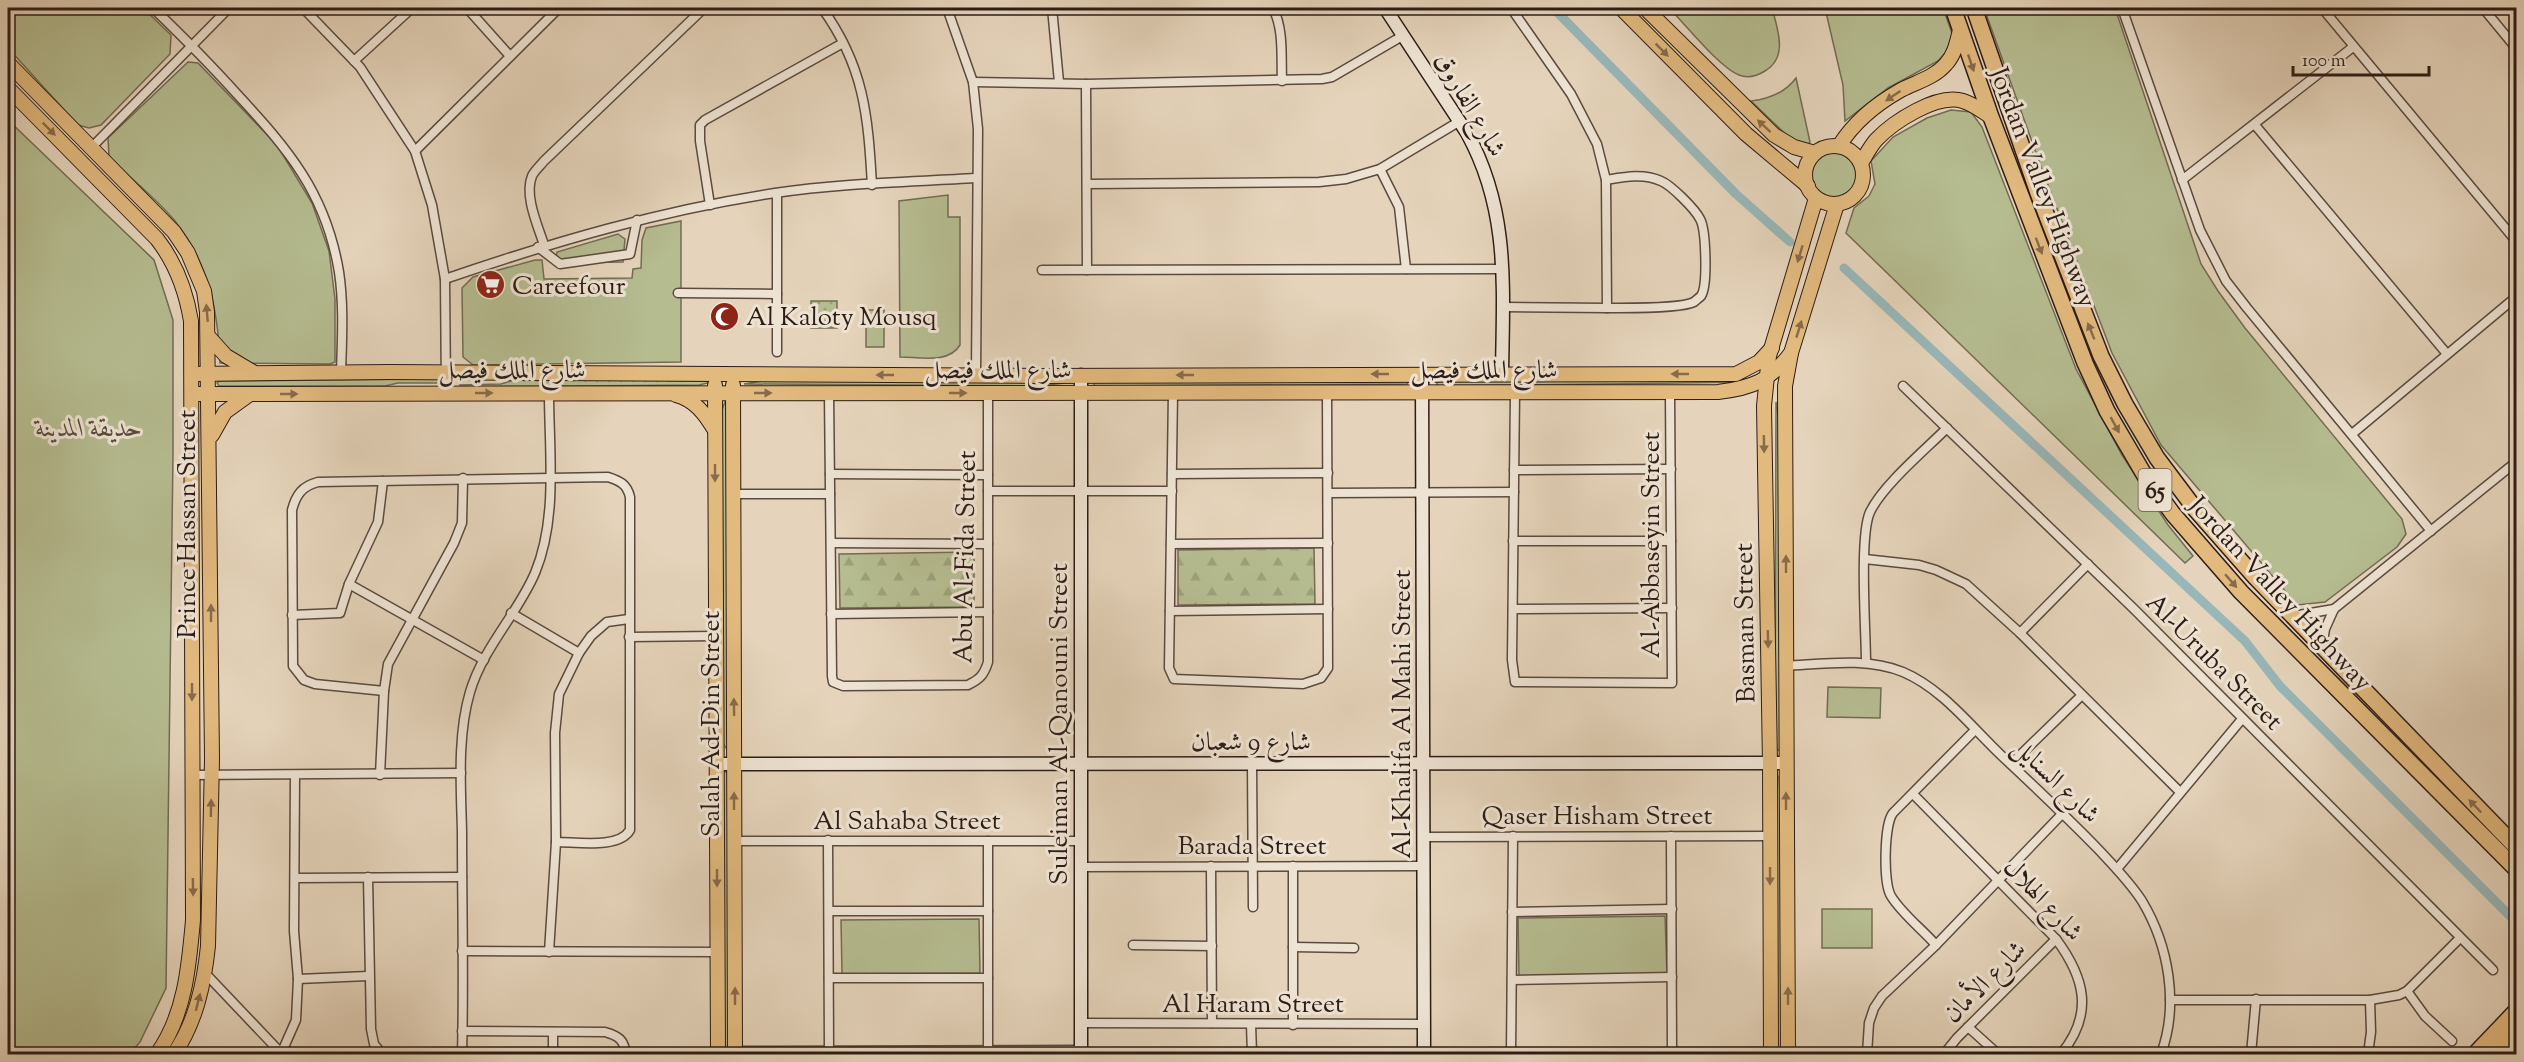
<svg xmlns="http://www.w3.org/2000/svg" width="2524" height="1062" font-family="'Sorts Mill Goudy',Amiri,serif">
<defs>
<pattern id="grass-dots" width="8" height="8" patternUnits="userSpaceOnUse" patternTransform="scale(1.5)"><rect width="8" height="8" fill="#b5bc90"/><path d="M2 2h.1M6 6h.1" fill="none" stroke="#9ca17b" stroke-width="1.8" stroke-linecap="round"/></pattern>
<pattern id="forest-firs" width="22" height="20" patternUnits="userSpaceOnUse" patternTransform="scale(1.5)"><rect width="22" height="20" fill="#b5bc90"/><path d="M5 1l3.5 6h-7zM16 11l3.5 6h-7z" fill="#9ca17b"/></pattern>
</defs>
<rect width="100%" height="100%" fill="#e5d4bb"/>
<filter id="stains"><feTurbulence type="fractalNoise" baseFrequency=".00333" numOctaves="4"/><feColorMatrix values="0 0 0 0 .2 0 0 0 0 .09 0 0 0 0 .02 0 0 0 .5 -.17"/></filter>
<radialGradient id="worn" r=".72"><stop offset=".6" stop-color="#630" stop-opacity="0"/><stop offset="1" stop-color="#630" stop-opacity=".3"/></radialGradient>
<g fill="url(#grass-dots)" stroke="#716c53" stroke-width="1.5">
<rect x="811" y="301" width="26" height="27"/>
<path d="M521,378L708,381V383L699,385L461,387L460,385L501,384Z"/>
<path d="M1046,379L1065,380V383L1038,386L744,384L763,381Z"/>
</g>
<g fill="url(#forest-firs)" stroke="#716c53" stroke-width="1.5">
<path d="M1314,548L1315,604L1178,605V550Z"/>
<path d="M974,552V607L840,608L839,554Z"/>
</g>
<g fill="#b5bc90" stroke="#716c53" stroke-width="1.5">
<path d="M8,8H143L171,35L170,54L101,125L89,128L78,125L8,48Z"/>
<path d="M1669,8H1772C1777,28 1789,57 1765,71C1757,76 1749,79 1739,75C1719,67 1686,25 1669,8Z"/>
<path d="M1825,8H1943L1953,36L1945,53L1938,61L1888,88L1845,121L1843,85Z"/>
<path d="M1984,8H2115L2201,264L2218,291L2245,328L2402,519L2406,534L2397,547L2325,602L2297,605L2161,445L2112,353L2040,164Z"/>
<path d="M188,62L198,63L277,145L312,203L329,251L335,299V362L330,364L220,363C218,310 209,264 175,221C156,198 130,178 109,157L108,138Z"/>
<path d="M1796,78L1810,142L1807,145H1797L1751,101C1769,99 1785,93 1796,78Z"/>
<path d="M1951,110L1971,112L1982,127L2076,369L2122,455L2168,525L2193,556L2185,563L1846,233L1854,208L1869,196L1875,184L1871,161L1893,137L1927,118Z"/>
<path d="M8,120L154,260L173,320V455L166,988L140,1042L129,1054H8Z"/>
<circle cx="1834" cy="175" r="25"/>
<path d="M948,195V217H960V345C949,364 919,357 900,357L899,201Z"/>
<path d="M681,221V362L473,365L463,357L462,288L473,277L535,260H542L544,279L632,278L633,269L641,268L642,240L646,228Z"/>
<path d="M618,234L625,239L623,262L559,263L556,258L557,252Z"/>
<rect x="866" y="310" width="18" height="37"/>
<path d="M439,379V383H398L385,386H219L217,383L220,381Z"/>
<path d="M1751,379L1758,382L1438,386L1437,384V381Z"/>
<path d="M1409,381L1407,384L1094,386V382Z"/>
<path d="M725,402H728L730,744L727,749L723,744L722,410Z"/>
<path d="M1776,402L1779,419L1780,751L1777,749L1775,740Z"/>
<path d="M1828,687L1881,688L1880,718L1827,717Z"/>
<path d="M720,772H730L731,1054H724Z"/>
<path d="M1777,775L1779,777L1782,838V1054H1776Z"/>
<rect x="1822" y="909" width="50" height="39"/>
<path d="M1665,916L1667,974L1519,977L1518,918Z"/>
<path d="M979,919L980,973L842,974L841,920Z"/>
</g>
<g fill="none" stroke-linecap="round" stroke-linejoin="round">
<g stroke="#98b7b9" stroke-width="9">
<path d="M1553,8L1736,194L1790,242"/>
<path d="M1844,268L2245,641L2280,686L2516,922"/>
</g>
<defs>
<g id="street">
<path d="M153,8C181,35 209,63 236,93C288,149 326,193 339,272C344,305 342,339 341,373"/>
<path d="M303,8L360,67L415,151L432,205L445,279L446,393"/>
<path d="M467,8L510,56"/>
<path d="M822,8C864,66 868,115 872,185"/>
<path d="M947,8L973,82L978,129L976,375"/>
<path d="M1052,8L1059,82"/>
<path d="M1273,8C1284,30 1281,56 1282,81"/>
<path d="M2122,8L2200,230L2226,281L2247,308L2431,531"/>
<path d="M2322,8L2516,241"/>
<path d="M2483,8L2516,48"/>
<path d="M354,61L412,8"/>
<path d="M973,82L1086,84L1322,79L1332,77L1404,35"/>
<path d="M1086,84L1087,270"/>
<path d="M2255,125L2447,354"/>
<path d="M91,148L229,8"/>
<path d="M415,151L559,8"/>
<path d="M1380,169L1399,207L1406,269"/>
<path d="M1606,180C1624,177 1643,173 1661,181C1671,185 1695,209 1700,219C1706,229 1708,286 1701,296C1700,297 1695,301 1694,302C1680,309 1626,308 1607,308"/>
<path d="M2182,180L2353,47"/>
<path d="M1087,184L1319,182L1346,179L1380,169L1460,121"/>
<path d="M710,205L700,141V125L705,120L843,43"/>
<path d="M544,245C538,226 524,196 532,176C535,170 541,165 544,161L704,8"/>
<path d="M538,247L560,264L630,254L637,220"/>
<path d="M1042,270L1502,269"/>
<path d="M445,279C553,242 662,210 775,193C841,183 909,182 976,178"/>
<path d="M678,293L777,294"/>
<path d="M1503,307L1607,308L1606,180L1597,144L1571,94L1511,8"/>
<path d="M777,352V193"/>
<path d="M1903,386L2134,609L2493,970"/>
<path d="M1173,392L1169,668L1174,679L1303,684L1321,678L1328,668L1327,393"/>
<path d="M829,393L832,676L833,682L843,686L968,685C980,679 984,675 988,662V393"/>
<path d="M1515,393L1512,660L1515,682L1672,683L1670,393"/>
<path d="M2352,434L2516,297"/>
<path d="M1514,470L1671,469"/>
<path d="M830,474L988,475"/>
<path d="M1172,474L1328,473"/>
<path d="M988,491H1172"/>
<path d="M1328,493L1514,492"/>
<path d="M732,494H830"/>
<path d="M1513,541H1671"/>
<path d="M831,543L988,544"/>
<path d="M1171,544L1328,543"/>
<path d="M1865,559L1919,565L1936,570L1966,584L2020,633L2180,792"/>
<path d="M349,584L484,660"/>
<path d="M1513,609L1672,608"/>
<path d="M1170,611L1328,609"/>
<path d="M511,613L579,653"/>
<path d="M831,614L988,612"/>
<path d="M292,615L340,613L349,584L378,522L383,481"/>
<path d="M2293,616L2334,609"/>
<path d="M2020,633L2088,564"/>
<path d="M629,637L716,636"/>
<path d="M2322,647L2325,629L2334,609L2516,462"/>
<path d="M1866,663C1866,632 1859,536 1870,512C1883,485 1925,450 1947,428"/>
<path d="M1786,666C1824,664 1866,657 1903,672C1943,689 1972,728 2003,757C2035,787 2067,817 2098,849C2113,865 2130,882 2142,901C2169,946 2179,1005 2161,1054"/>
<path d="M384,691L315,684L304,680L293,666L292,510C296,495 302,486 318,482L608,477C620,481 627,484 630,497V830C619,849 577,842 556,842"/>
<path d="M1252,763L1253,907"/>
<path d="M2011,764L2082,695"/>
<path d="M192,775L461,773"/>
<path d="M380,775L384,691L388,664L454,543L462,523L463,478"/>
<path d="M1913,794L2056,939C2085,978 2094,1014 2061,1054"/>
<path d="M1671,836L1672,1053"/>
<path d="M1424,837L1770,836"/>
<path d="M828,840L829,1051"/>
<path d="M734,841H1081"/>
<path d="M988,841V1050"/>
<path d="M1211,866L1212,1023"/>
<path d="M1293,866V1025"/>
<path d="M1081,867L1424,866"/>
<path d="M2117,869L2242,719"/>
<path d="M368,877L371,1029L374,1044L382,1054"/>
<path d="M296,878L462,877"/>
<path d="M829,911H988"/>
<path d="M1512,912L1672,909"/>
<path d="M1133,945L1212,946"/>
<path d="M1936,945C1922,929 1902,914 1891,896C1883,883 1884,824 1893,813L1975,730"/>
<path d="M1293,947L1354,948"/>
<path d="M462,951L717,952"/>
<path d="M549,952L556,842L555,733L559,694L579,653L591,636L607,622L629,619"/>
<path d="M205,973L281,1053"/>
<path d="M829,978H988"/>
<path d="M298,979L368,976"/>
<path d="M1512,980L1672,977"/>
<path d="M2407,991L2425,1016L2452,1041"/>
<path d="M2170,1000H2370L2399,995L2407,991L2460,938"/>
<path d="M1081,1023L1425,1024"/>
<path d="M1251,1024L1252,1054"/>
<path d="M1968,1027L1998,1054"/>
<path d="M462,1031L605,1032C619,1036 624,1040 626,1054"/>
<path d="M735,1051L1081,1050"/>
<path d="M1424,1053L1771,1052"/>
<path d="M1511,1053L1513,836"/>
<path d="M281,1054L296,1020L298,979L294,931L295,775"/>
<path d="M462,1054C464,980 462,906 462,832C461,787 457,736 470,692C483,648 518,613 535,573C558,518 549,451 549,393"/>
<path d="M553,1054V1032"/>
<path d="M1867,1054L1869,1023L1874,1008L1882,996L1936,945L2062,814"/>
<path d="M1944,1054L1957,1038L2056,939"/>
<path d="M2251,1054L2256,999"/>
<path d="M2368,1054L2371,1032L2370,1000"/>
</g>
<g id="secondary">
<path d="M1385,8L1467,133C1510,211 1503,288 1502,374"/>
<path d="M1422,374L1424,1054"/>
<path d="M716,764L1786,763"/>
<path d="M1081,1054V375"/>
</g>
<g id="primary">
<path d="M1621,8L1746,134L1808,186"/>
<path d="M1645,8L1774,135L1794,147L1815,153"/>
<path d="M8,63L174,232L188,253L204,291L207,312L212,759L208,946C204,984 196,1022 174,1054"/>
<path d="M8,88L157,239C175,262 186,291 191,321L193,920C189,966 185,1015 157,1054"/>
<path d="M1839,146C1854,122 1876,104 1901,90C1916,82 1934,78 1946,64C1955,54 1957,42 1960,30"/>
<circle cx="1834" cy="175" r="29"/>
<path d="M1861,163C1866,155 1870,147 1876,140C1893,122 1937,93 1963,101C1973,104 1982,111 1991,117"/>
<path d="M208,336L226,356L253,372"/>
<path d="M192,374L389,372L1046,376L1736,374L1759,362L1772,348"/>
<path d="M715,385L718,1054"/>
<path d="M733,385L735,1054"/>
<path d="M192,394L1718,392C1752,388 1770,381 1791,353"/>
<path d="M676,395C695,400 705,414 714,429"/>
<path d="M212,435L225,412L250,394"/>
<path d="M1771,1054L1770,764L1764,406L1769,356L1816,198"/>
<path d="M1788,1054L1785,386L1791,353L1837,204"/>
</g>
<g id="highway">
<path d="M1953,8L1991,117L2085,363L2107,411L2145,476L2173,514L2241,592L2516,869"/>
<path d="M1974,8L2038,193L2101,356L2125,404L2157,458L2196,510L2255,577L2516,847"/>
<path d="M2475,1054L2516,1011"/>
<path d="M2494,1054L2516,1032"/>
</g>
</defs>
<use href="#street" stroke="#5b4a3f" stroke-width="11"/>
<use href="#secondary" stroke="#2d1c16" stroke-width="15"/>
<use href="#primary" stroke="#2d1c16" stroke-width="16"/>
<use href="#highway" stroke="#2d1c16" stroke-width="18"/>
<use href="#street" stroke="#eee3d3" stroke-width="8"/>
<use href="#secondary" stroke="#eee3d3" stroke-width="12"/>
<use href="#primary" stroke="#e2ba7e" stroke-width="14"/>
<use href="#highway" stroke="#e2ba7e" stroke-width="15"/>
</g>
<defs><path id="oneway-solid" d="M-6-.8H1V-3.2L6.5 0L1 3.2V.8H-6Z" transform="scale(1.5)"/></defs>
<g fill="#886b4a">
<use href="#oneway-solid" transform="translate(1662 50) rotate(45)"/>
<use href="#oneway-solid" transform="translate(1971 63) rotate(71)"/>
<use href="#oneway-solid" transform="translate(1893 96) rotate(146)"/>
<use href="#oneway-solid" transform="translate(1764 126) rotate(-137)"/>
<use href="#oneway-solid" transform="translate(49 129) rotate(45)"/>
<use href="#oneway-solid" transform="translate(2039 246) rotate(69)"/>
<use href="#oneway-solid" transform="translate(1800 254) rotate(107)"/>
<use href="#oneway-solid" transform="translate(207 313) rotate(-95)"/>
<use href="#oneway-solid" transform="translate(1799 329) rotate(-73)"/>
<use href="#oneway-solid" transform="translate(2091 331) rotate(-112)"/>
<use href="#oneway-solid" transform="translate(1380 374) rotate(180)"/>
<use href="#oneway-solid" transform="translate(1680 374) rotate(180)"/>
<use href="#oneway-solid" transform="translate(885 375) rotate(-180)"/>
<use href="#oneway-solid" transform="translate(1185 375) rotate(180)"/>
<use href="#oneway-solid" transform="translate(484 393)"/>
<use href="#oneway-solid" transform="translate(763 393)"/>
<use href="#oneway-solid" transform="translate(958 393)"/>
<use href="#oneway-solid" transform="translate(289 394)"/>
<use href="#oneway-solid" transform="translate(2115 425) rotate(61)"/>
<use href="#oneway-solid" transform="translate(1764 444) rotate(89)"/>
<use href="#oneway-solid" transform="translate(715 473) rotate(90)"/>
<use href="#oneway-solid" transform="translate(1786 564) rotate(-90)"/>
<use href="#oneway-solid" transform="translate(2231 581) rotate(49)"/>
<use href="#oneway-solid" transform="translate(211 613) rotate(-90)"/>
<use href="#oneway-solid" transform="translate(1768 639) rotate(89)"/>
<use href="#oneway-solid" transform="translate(192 692) rotate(90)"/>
<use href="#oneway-solid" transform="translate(734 707) rotate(-91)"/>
<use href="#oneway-solid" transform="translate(734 801) rotate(-90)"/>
<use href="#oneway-solid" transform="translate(1786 801) rotate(-90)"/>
<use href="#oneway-solid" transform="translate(2475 806) rotate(-134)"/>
<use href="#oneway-solid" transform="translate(211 808) rotate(-89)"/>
<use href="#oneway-solid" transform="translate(1770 876) rotate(90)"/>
<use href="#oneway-solid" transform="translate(717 878) rotate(90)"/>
<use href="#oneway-solid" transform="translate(193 887) rotate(89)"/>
<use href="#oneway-solid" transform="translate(735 996) rotate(-90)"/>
<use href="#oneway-solid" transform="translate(1788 996) rotate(-90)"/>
<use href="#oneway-solid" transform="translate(198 1002) rotate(-76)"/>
</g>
<defs>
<symbol id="supermarket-disc" viewBox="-11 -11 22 22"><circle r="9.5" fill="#8f2418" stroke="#eee3d3"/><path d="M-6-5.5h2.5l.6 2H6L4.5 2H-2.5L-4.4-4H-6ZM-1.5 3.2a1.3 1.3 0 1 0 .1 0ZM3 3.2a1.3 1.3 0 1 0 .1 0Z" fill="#fff"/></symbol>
<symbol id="mosque-disc" viewBox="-11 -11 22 22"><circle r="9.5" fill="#8f2418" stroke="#eee3d3"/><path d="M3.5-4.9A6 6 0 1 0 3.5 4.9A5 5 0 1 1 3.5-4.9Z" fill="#fff"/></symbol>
</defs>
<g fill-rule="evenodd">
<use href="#supermarket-disc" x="474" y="268" width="33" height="33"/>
<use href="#mosque-disc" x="708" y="300" width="33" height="33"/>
</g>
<g text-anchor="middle" stroke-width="6" stroke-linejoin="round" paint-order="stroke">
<rect fill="#eee3d3" stroke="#67584f" stroke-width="1.5" x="2138.5" y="469" width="33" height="42" rx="4.5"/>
<g font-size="24" font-weight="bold" fill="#2d1c16">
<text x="2155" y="498">65</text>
</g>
<g font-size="26" fill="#2d1c16" stroke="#eee3d3">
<text transform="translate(1471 104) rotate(60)" y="9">شارع الفاروق</text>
<text transform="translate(2044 187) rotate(69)" y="9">Jordan Valley Highway</text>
<text x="512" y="378">شارع الملك فيصل</text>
<text x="998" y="378">شارع الملك فيصل</text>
<text x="1484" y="378">شارع الملك فيصل</text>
<text transform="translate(186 524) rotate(-90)" y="9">Prince Hassan Street</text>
<text transform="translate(1650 545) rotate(-90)" y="9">Al-Abbaseyin Street</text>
<text transform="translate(964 557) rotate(-89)" y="9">Abu Al-Fida Street</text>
<text transform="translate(2281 593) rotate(47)" y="9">Jordan Valley Highway</text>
<text transform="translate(1744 623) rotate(-91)" y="9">Basman Street</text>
<text transform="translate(2215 661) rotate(45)" y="9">Al-Uruba Street</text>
<text transform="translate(1401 714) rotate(-90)" y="9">Al-Khalifa Al Mahi Street</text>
<text transform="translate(710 724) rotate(-90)" y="9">Salah Ad-Din Street</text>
<text transform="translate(1058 724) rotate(-90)" y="9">Suleiman Al-Qanouni Street</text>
<text x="1251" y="750">شارع 9 شعبان</text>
<text transform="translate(2057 780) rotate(44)" y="9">شارع السنايل</text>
<text x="1597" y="824">Qaser Hisham Street</text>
<text x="907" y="829">Al Sahaba Street</text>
<text x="1252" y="854">Barada Street</text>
<text transform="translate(2044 899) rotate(47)" y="9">شارع الهلال</text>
<text transform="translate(1984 981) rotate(-45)" y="9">شارع الأمان</text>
<text x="1253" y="1012">Al Haram Street</text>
</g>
<g font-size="26" fill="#2d1c16" stroke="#eee3d3" text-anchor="start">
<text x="512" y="294">Careefour</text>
<text x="746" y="325">Al Kaloty Mousq</text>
</g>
<g font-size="26" font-style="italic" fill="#564c3b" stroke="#eee3d3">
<text x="89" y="436">حديقة المدينة</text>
</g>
</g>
<rect width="2524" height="1062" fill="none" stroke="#e5d4bb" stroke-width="30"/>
<rect x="9" y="9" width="2506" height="1044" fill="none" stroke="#2d1c16" stroke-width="3"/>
<rect x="15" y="15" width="2494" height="1032" fill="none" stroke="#2d1c16" stroke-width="1.5"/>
<path d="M2293 66v9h136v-9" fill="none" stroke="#2d1c16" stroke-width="3"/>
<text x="2302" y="66" font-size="18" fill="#2d1c16" stroke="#eee3d3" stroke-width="4.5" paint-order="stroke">100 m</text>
<rect width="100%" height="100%" filter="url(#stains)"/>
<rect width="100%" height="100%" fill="url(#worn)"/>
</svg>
